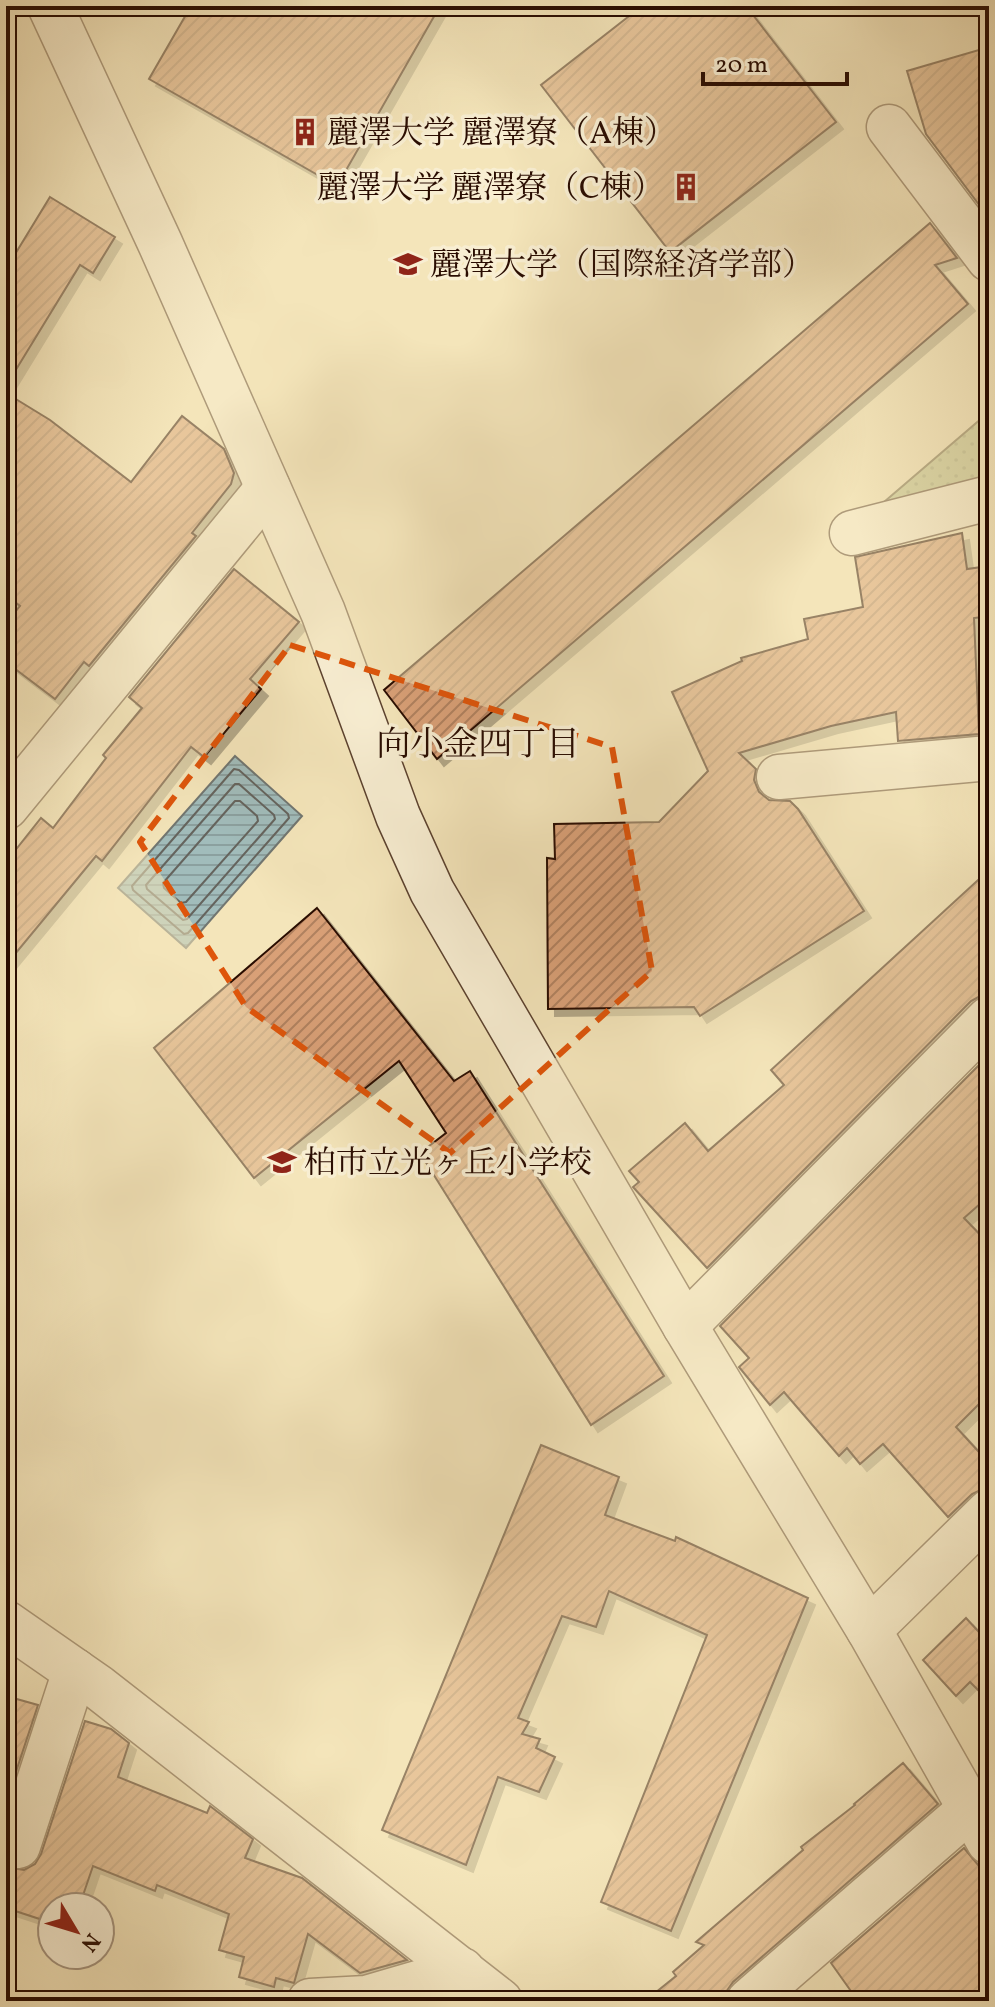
<svg xmlns="http://www.w3.org/2000/svg" width="995" height="2007" font-family="Vollkorn,'Noto Serif JP',serif">
<defs>
<pattern id="park-dots" width="8" height="8" patternUnits="userSpaceOnUse" patternTransform="scale(2)"><rect width="8" height="8" fill="#bec48e"/><path d="M2 2h.1M6 6h.1" fill="none" stroke="#a3a779" stroke-width="1.8" stroke-linecap="round"/></pattern>
<pattern id="water-rules" width="6" height="5" patternUnits="userSpaceOnUse" patternTransform="scale(2)"><rect width="6" height="5" fill="#a1bcbb"/><path d="M0 2.5h6" fill="none" stroke="#8ba09f"/></pattern>
<pattern id="building-hatch" width="6" height="6" patternUnits="userSpaceOnUse" patternTransform="scale(2)"><rect width="6" height="6" fill="#d9a077"/><path d="M-1 1l2-2M0 6l6-6M5 7l2-2" fill="none" stroke="#b0815f"/></pattern>
<filter id="shadow"><feDropShadow dx="7" dy="7" stdDeviation="0" flood-color="#0004"/></filter>
</defs>
<rect width="100%" height="100%" fill="#f4e5ba"/>
<filter id="stains"><feTurbulence type="fractalNoise" baseFrequency=".0025" numOctaves="4"/><feColorMatrix values="0 0 0 0 .2 0 0 0 0 .09 0 0 0 0 .02 0 0 0 .5 -.17"/></filter>
<radialGradient id="worn" r=".72"><stop offset=".6" stop-color="#630" stop-opacity="0"/><stop offset="1" stop-color="#630" stop-opacity=".3"/></radialGradient>
<path fill="url(#park-dots)" stroke="#746848" stroke-width="2" d="M989,412V481L877,508Z"/>
<path fill="url(#water-rules)" stroke="#717671" stroke-width="2" d="M235,756L302,816L186,948L118,888Z"/>
<g fill="none" stroke-linecap="round" stroke-linejoin="round">
<g stroke="#65645e" stroke-width="2">
<path d="M234,769L239,770L288,814L289,818L188,933L184,934L133,890L132,886Z"/>
<path d="M235,784H239L274,815L275,819L187,919L183,920L147,889L146,885Z"/>
<path d="M235,801H240L257,816L258,821L186,902L181,903L164,888L163,883Z"/>
</g>
</g>
<g fill="url(#building-hatch)" stroke="#290c01" stroke-width="2" filter="url(#shadow)">
<path d="M191,6H440L337,186L149,79Z"/>
<path d="M642,6H746L836,122L670,252L541,85Z"/>
<path d="M989,47V218L926,134L907,71Z"/>
<path d="M50,197L115,237L93,273L80,265L6,386V269Z"/>
<path d="M930,223L957,258L935,265L968,304L437,759L384,690Z"/>
<path d="M6,393L50,420L131,482L182,416L224,449L234,473L231,484L192,533L196,536L89,666L84,662L55,699L6,662V623L20,606L6,595Z"/>
<path d="M962,533L967,569L989,566V616L974,618L979,734L898,741L896,712L831,726L739,753L756,769L754,780L759,792L769,800L790,801L798,809L864,911L700,1016L694,1007L548,1009L547,858L555,859L554,824L659,822L708,771L672,692L742,661L741,658L808,639L804,619L863,607L855,557Z"/>
<path d="M234,569L299,622L250,679L261,689L204,757L191,747L102,861L96,856L6,965V862L41,818L53,828L106,758L103,755L142,708L129,697Z"/>
<path d="M989,870V995H982L971,1001L707,1268L633,1187L639,1182L629,1171L685,1123L708,1151L784,1085L771,1070Z"/>
<path d="M317,908L454,1081L470,1071L664,1376L591,1425L420,1153L446,1133L399,1061L254,1178L154,1048Z"/>
<path d="M989,1055V1196L964,1218L989,1244V1394L956,1427L989,1463V1486L972,1494L948,1517L883,1444L860,1464L847,1448L839,1456L784,1392L770,1405L739,1367L749,1358L720,1326Z"/>
<path d="M541,1445L619,1477L605,1515L675,1541L676,1537L808,1598L671,1931L601,1902L707,1635L609,1591L596,1627L562,1616L518,1718L529,1722L522,1734L540,1739L536,1748L555,1757L539,1792L498,1777L466,1865L382,1830Z"/>
<path d="M966,1618L989,1643V1701L970,1682L956,1696L923,1660Z"/>
<path d="M6,1696L38,1705L6,1802Z"/>
<path d="M85,1721L111,1729L129,1743L118,1777L207,1813L210,1806L253,1839L245,1858L302,1878L407,1960L360,1973L308,1934L294,1983L276,1978L274,1987L239,1977L244,1957L219,1950L229,1914L157,1885L155,1891L93,1866L79,1907H52V1923L6,1908V1867L24,1870L35,1864L41,1854Z"/>
<path d="M903,1763L938,1804L733,1982L726,1992L725,2001H645L676,1976L673,1972L704,1945L696,1942L803,1850L801,1847L855,1805L854,1804Z"/>
<path d="M964,1848L989,1878V2001H858L831,1963Z"/>
</g>
<g fill="none" stroke-linecap="round" stroke-linejoin="round">
<defs>
<g id="minor">
<path d="M50,6L160,243L323,612L398,816L432,891L685,1326L869,1630L989,1842"/>
<path d="M889,127L989,259"/>
<path d="M852,533L989,498"/>
<path d="M779,777L989,758"/>
<path d="M6,807L268,488"/>
<path d="M685,1326L989,1019"/>
<path d="M6,1623L98,1687L500,2001"/>
<path d="M869,1630L989,1512"/>
<path d="M18,1846L75,1671"/>
<path d="M310,2001L366,1998L462,1970"/>
<path d="M749,2001L969,1810"/>
</g>
</defs>
<use href="#minor" stroke="#5c422f" stroke-width="47"/>
<use href="#minor" stroke="#f8eed2" stroke-width="44"/>
</g>
<path d="M0 0H995V2007H0ZM290,645L612,747L652,971L450,1153L246,1007L140,842Z" fill="#f4e5ba" fill-opacity=".55" fill-rule="evenodd"/>
<path fill="none" stroke="#de550b" stroke-width="6" stroke-dasharray="16 10" stroke-linejoin="round" d="M290,645L612,747L652,971L450,1153L246,1007L140,842Z"/>
<defs>
<symbol id="building-bare" viewBox="-9 -9 18 18"><path d="M-4-6H4V6H1V3H-1V6H-4ZM-2.5-4.3h1.7v1.8h-1.7ZM.8-4.3h1.7v1.8H.8ZM-2.5-1h1.7V.8h-1.7ZM.8-1h1.7V.8H.8Z" fill="#8f2418" stroke="#f8eed2" stroke-width="2.5" paint-order="stroke"/></symbol>
<symbol id="university-bare" viewBox="-9 -9 18 18"><path d="M0-5L7-2L0 1L-7-2ZM-4 1L0 2.5L4 1V4Q0 6-4 4Z" fill="#8f2418" stroke="#f8eed2" stroke-width="2.5" paint-order="stroke"/></symbol>
<symbol id="school-bare" viewBox="-9 -9 18 18"><path d="M0-5L7-2L0 1L-7-2ZM-4 1L0 2.5L4 1V4Q0 6-4 4Z" fill="#8f2418" stroke="#f8eed2" stroke-width="2.5" paint-order="stroke"/></symbol>
</defs>
<g fill-rule="evenodd">
<use href="#building-bare" x="285" y="112" width="40" height="40"/>
<use href="#building-bare" x="666" y="167" width="40" height="40"/>
<use href="#university-bare" x="388" y="244" width="40" height="40"/>
<use href="#school-bare" x="262" y="1142" width="40" height="40"/>
</g>
<g text-anchor="middle" stroke-width="7" stroke-linejoin="round" paint-order="stroke">
<g font-size="32" fill="#290c01" stroke="#f8eed2" text-anchor="start">
<text x="327" y="143">麗澤大学 麗澤寮（A棟）</text>
<text x="664" y="198" text-anchor="end">麗澤大学 麗澤寮（C棟）</text>
<text x="430" y="275">麗澤大学（国際経済学部）</text>
<text x="304" y="1173">柏市立光ヶ丘小学校</text>
</g>
<g font-size="34" fill="#290c01" stroke="#f8eed2">
<text x="478" y="755">向小金四丁目</text>
</g>
</g>
<rect width="995" height="2007" fill="none" stroke="#f4e5ba" stroke-width="32"/>
<rect x="8" y="8" width="979" height="1991" fill="none" stroke="#290c01" stroke-width="4"/>
<rect x="16" y="16" width="963" height="1975" fill="none" stroke="#290c01" stroke-width="2"/>
<g transform="translate(76 1931) rotate(128)"><circle r="38" fill="#f8eed2" stroke="#a5947e" stroke-width="2"/>
<path d="M0-6L14 30L0 20L-14 30Z" fill="#8f2418"/>
<text y="-12" font-size="22" font-weight="bold" text-anchor="middle" fill="#290c01">N</text>
</g>
<path d="M703 72v12h144v-12" fill="none" stroke="#290c01" stroke-width="4"/>
<text x="715" y="72" font-size="24" fill="#290c01" stroke="#f8eed2" stroke-width="6" paint-order="stroke">20 m</text>
<rect width="100%" height="100%" filter="url(#stains)"/>
<rect width="100%" height="100%" fill="url(#worn)"/>
</svg>
